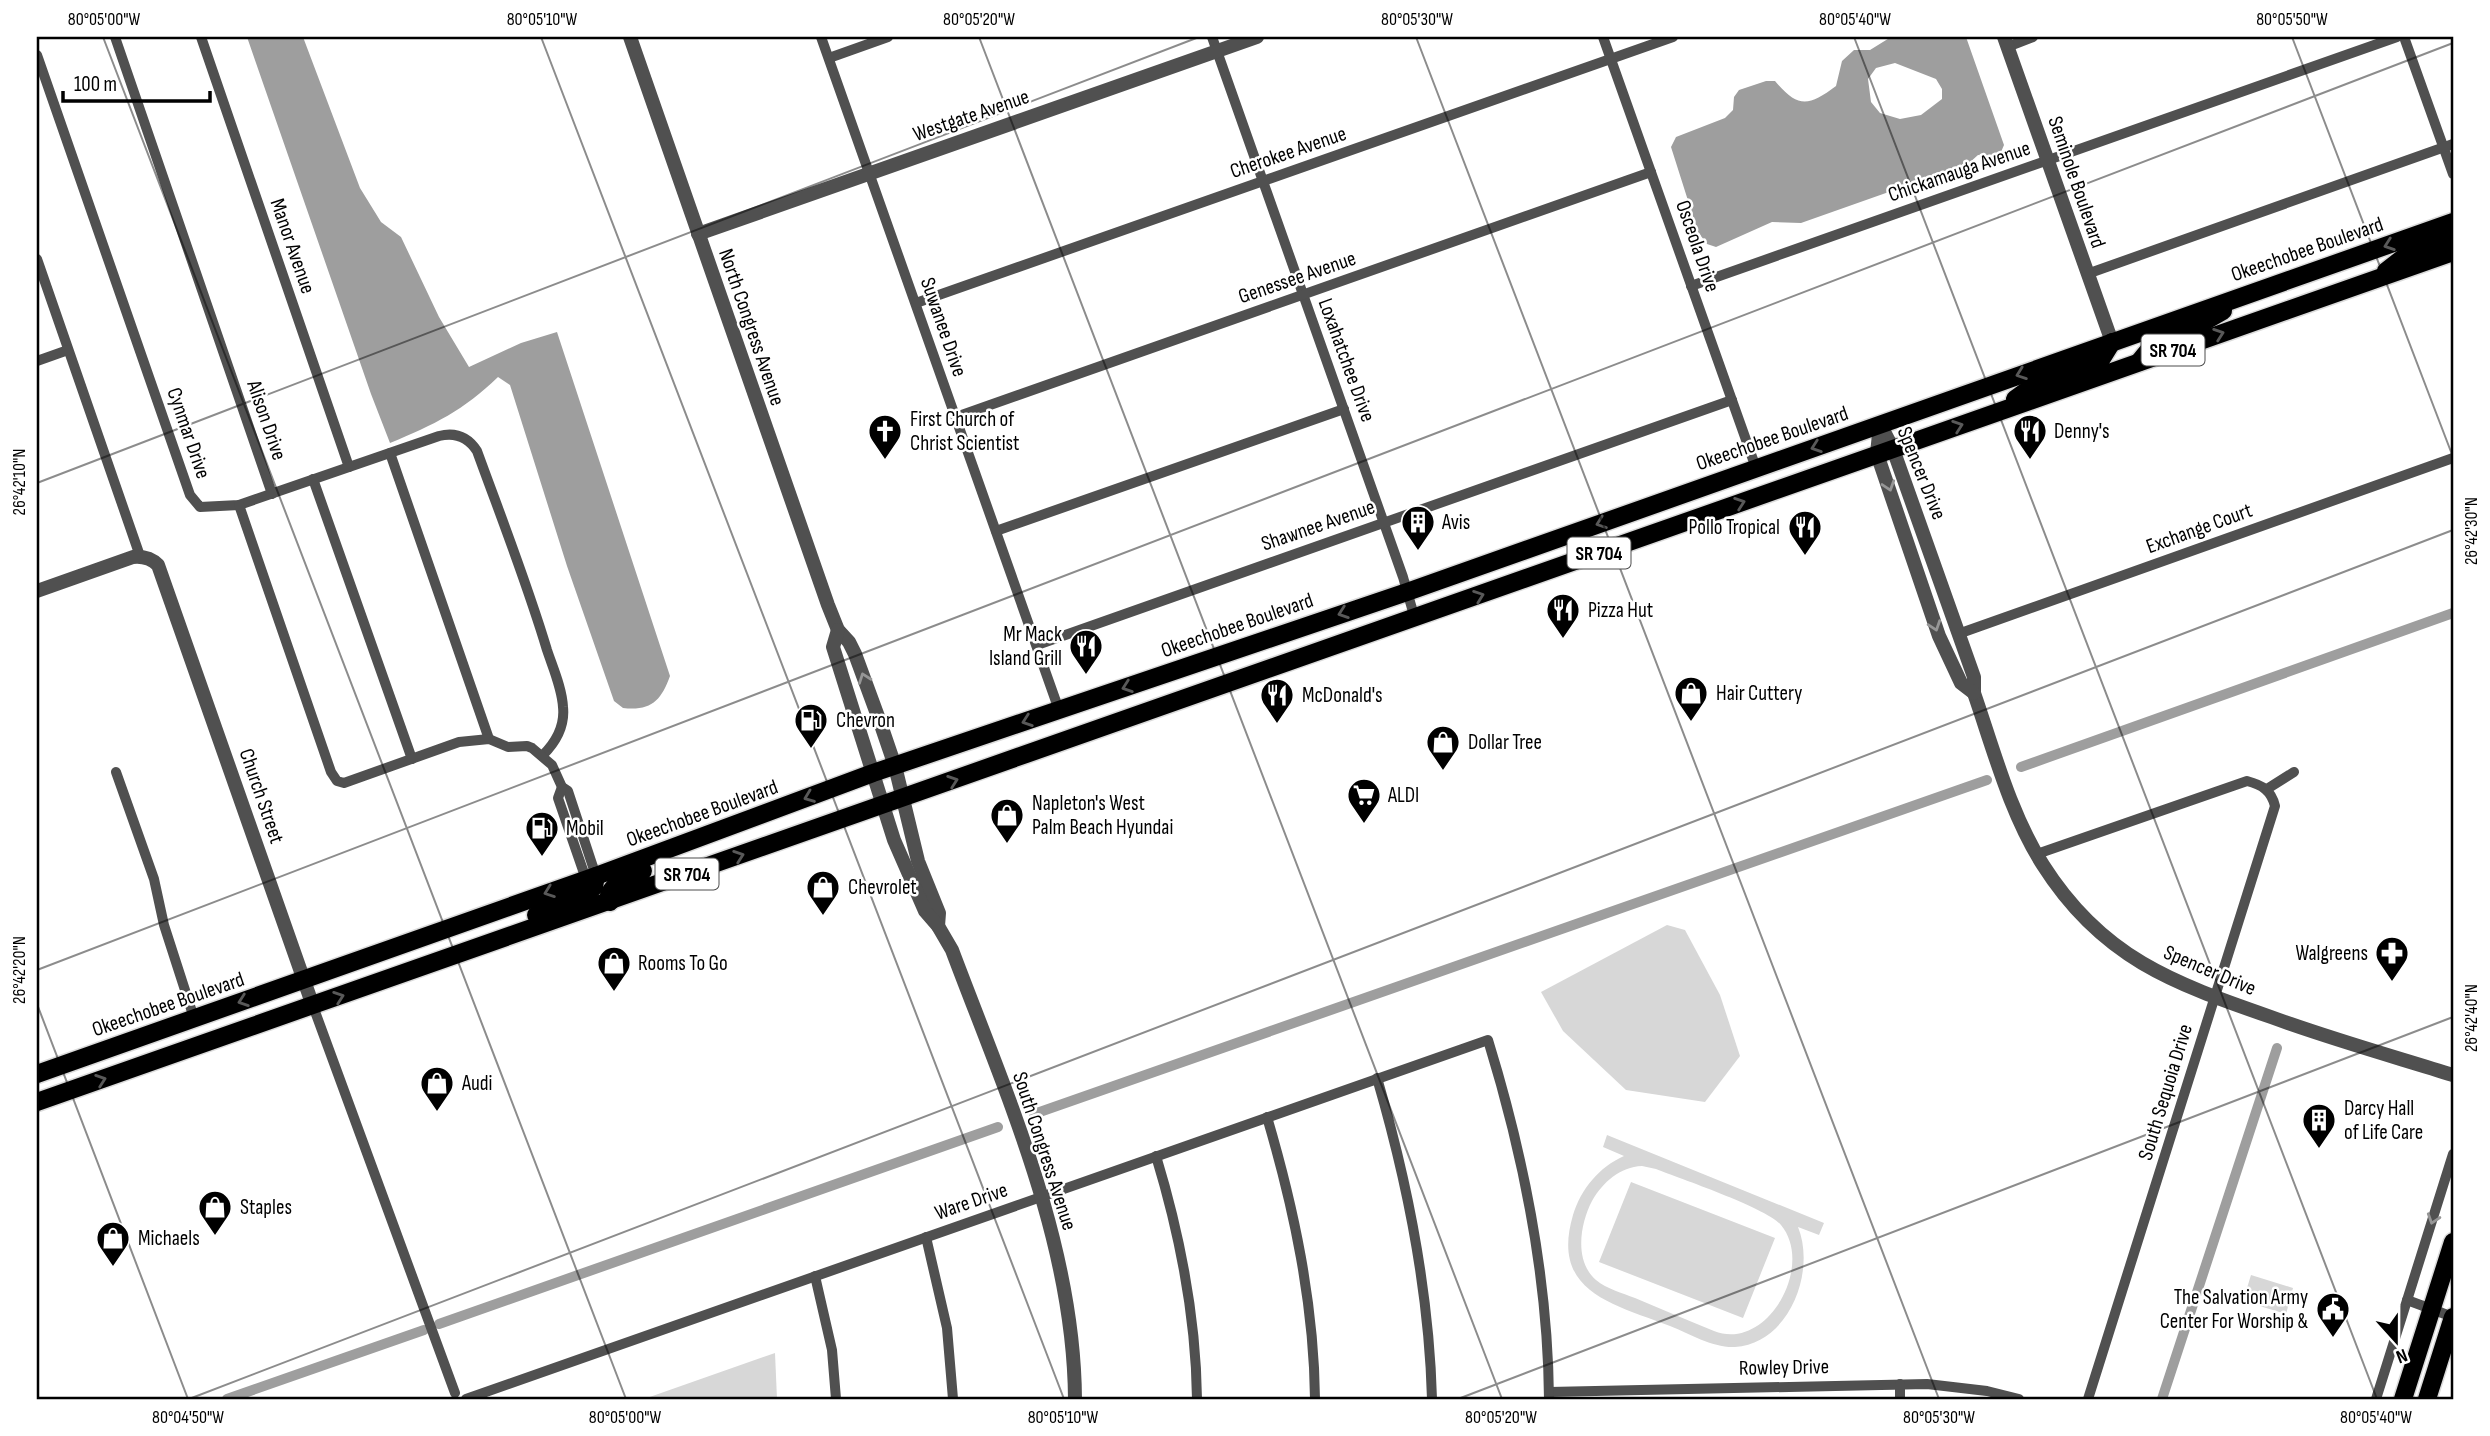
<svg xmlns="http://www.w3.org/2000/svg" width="2490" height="1436" font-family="'Sofia Sans Condensed',sans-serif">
<rect width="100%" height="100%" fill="#fff"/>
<g fill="#d7d7d7" fill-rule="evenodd">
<path d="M1667,925L1685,930L1720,995L1740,1056L1705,1102L1626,1090L1563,1031L1541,992Z"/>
<path d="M1607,1135L1824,1223L1819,1235L1798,1227C1816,1271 1790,1343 1735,1347C1713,1348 1690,1334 1670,1326C1614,1304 1550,1293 1573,1215C1581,1189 1599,1167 1624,1156L1603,1147ZM1642,1166L1656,1169C1681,1179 1767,1208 1781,1225C1815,1266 1767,1352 1714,1331C1687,1320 1661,1309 1635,1298C1622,1293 1607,1289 1596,1280C1574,1261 1580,1224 1592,1201C1603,1182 1620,1167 1642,1166Z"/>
<path d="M1631,1182L1775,1238L1743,1318L1599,1262Z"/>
<path d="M2251,1275L2293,1288L2286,1314L2243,1301Z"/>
<path d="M775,1353L777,1399H644Z"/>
</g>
<g fill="#9e9e9e" fill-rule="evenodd">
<path d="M247,37H303L360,188L381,222L401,237L439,317L469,367L521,343L557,332L670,676C661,701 651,711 623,708L614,701L567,566L510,385L498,377C464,410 434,425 390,443L371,394Z"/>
<path d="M1891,37H1966L2004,145L2001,152L1992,156L1978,155L1968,164L1801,223L1772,222L1716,247L1707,244L1698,232L1671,147L1676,137L1725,118L1733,110L1734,97L1739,90L1766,81H1775C1798,108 1808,107 1836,86L1842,61L1854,50H1870ZM1895,63L1936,79L1942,89V99L1921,115L1900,119L1880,113L1871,102L1868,79L1876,68Z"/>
</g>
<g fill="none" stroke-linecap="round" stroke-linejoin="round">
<g stroke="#9e9e9e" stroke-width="10">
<path d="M2021,767L2453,613"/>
<path d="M1034,1114L1987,780"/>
<path d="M439,1324L998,1127"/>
<path d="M227,1399L424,1330"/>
<path d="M2162,1399L2277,1048"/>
</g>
<defs>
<g id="primary">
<path d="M2386,271L2408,254L2453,238"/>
<path d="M2139,362L2157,340L2202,323L2223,311"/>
<path d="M2015,399L2033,386L2099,363L2112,342"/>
<path d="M610,902L609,894C617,880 629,876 643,871"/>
<path d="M536,915L589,892L594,887L596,876"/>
<path d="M37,1074L596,876L873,773L1407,592L2453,222"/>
<path d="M37,1102L2453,252"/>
<path d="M2403,1399L2453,1242"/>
<path d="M2427,1399L2453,1317"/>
</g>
</defs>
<use href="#primary" stroke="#dbdbdb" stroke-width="21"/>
<g stroke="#505050" stroke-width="10">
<path d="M115,37L272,494"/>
<path d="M201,37L349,467"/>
<path d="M821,37L1059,710"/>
<path d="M1212,37L1403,577L1415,619"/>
<path d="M1603,37L1756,468"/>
<path d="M2404,37L2453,174"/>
<path d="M2007,47L2033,37"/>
<path d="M37,55L190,495L200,507L239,505L439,436C455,432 468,437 477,451C501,517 527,583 547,650C553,668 562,688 563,707C565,726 556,742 543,755"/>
<path d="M829,58L888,37"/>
<path d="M37,259L140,556"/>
<path d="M2087,274L2453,144"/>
<path d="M1691,286L2397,37"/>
<path d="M916,303L1673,37"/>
<path d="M37,361L68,350"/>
<path d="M956,417L1651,172"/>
<path d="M390,453L489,739"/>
<path d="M313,479L412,759"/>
<path d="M239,505L331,772L337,781L344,783L459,742L489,739L508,747L527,746L532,748L552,765L562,787L568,791L596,876"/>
<path d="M996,531L1344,409"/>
<path d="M1958,634L2453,458"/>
<path d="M1037,645L1732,400"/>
<path d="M116,772L154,879L164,925L194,1018"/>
<path d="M562,787L558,798L586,879"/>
<path d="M2267,789L2294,772"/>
<path d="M2037,854L2247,781C2262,785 2271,790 2275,806L2088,1399"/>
<path d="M313,1006L455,1393"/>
<path d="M1377,1078C1408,1184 1429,1289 1432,1399"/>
<path d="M1267,1117C1294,1209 1314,1303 1315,1399"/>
<path d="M1156,1156C1180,1235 1196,1316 1197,1399"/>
<path d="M926,1237L947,1328L953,1399"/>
<path d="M815,1276L832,1350L836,1399"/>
<path d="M2407,1300L2453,1317"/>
<path d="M1549,1392L1927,1384L1987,1391L2019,1399"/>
<path d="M466,1399L1488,1040C1524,1157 1548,1276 1549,1399"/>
<path d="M1900,1399V1384"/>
<path d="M2376,1399L2453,1154"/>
</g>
<g stroke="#505050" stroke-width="14">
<path d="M630,37L828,605L838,630L849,642L855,654L880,722L895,766L918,861L939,913L938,926"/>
<path d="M2004,37L2112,342"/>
<path d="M698,234L1257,37"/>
<path d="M1880,424L1893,449L1974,677V693C1994,751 2010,813 2043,865C2102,958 2173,983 2271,1017C2331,1039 2392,1056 2453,1075"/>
<path d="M1880,424L1877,454L1939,636L1961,683L1974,693"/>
<path d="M37,591L133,557C143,556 151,558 158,565L313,1006"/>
<path d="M838,630L833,647L894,840L925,911L938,926L952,950C1006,1094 1074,1243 1075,1399"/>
</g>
<use href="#primary" stroke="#000" stroke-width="18"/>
</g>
<defs><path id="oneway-chevron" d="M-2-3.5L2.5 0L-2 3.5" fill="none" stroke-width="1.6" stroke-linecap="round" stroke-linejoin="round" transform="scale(1.75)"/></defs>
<g stroke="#595959">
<use href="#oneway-chevron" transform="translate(2389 245) rotate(161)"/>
<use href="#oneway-chevron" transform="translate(2219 334) rotate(-19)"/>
<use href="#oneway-chevron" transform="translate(2021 374) rotate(160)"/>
<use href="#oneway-chevron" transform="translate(1958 426) rotate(-19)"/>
<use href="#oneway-chevron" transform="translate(1816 447) rotate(161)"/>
<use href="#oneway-chevron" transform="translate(1740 503) rotate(-19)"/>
<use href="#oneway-chevron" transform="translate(1601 523) rotate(160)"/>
<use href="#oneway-chevron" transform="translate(1479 596) rotate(-20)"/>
<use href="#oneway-chevron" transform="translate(1343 613) rotate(161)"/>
<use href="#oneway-chevron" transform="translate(1127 687) rotate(161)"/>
<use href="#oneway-chevron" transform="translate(1027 721) rotate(161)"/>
<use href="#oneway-chevron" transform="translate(953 781) rotate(-19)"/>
<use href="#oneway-chevron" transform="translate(809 797) rotate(159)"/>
<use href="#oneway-chevron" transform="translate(739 856) rotate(-19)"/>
<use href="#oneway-chevron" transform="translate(549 892) rotate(160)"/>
<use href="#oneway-chevron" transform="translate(339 997) rotate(-19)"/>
<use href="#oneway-chevron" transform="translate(243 1001) rotate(161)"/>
<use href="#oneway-chevron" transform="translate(101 1080) rotate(-19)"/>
</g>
<g stroke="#969696">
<use href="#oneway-chevron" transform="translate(1889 486) rotate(72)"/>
<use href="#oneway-chevron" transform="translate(1935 626) rotate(71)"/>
<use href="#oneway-chevron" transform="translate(864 678) rotate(-110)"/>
<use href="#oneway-chevron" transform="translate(2433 1219) rotate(108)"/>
</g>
<path fill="none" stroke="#000" stroke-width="2" stroke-opacity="0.45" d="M103,37L626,1399M541,37L1064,1399M979,37L1502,1399M1416,37L1939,1399M1854,37L2377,1399M2292,37L2453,457M37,483L1199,37M37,970L2453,43M37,1004L188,1399M189,1399L2453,530M1458,1399L2453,1017"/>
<defs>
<symbol id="church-pin" viewBox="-11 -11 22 30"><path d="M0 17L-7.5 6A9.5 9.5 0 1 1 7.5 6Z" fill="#000" stroke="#fff"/><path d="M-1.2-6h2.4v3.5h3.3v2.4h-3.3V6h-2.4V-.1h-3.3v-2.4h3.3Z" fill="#fff"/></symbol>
<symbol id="restaurant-pin" viewBox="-11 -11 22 30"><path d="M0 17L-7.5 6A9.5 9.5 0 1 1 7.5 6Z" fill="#000" stroke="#fff"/><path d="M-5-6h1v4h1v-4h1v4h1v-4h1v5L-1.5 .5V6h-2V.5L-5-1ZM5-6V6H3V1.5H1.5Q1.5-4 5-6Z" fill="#fff"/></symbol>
<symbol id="building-pin" viewBox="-11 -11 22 30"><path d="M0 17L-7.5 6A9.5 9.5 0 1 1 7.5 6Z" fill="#000" stroke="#fff"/><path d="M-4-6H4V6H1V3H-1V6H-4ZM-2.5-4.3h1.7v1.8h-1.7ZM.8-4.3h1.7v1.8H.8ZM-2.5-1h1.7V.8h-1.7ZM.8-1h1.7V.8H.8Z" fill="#fff"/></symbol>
<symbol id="shop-pin" viewBox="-11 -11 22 30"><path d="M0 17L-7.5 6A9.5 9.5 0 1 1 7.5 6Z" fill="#000" stroke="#fff"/><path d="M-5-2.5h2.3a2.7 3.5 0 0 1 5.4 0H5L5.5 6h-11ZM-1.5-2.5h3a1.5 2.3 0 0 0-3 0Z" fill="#fff"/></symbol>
<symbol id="fuel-pin" viewBox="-11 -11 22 30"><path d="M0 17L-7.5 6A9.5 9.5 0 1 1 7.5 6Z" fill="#000" stroke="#fff"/><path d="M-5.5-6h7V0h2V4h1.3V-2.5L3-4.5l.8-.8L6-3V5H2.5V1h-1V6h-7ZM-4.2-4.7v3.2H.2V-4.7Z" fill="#fff"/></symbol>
<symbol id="supermarket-pin" viewBox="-11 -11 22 30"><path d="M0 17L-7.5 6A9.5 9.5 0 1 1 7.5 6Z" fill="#000" stroke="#fff"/><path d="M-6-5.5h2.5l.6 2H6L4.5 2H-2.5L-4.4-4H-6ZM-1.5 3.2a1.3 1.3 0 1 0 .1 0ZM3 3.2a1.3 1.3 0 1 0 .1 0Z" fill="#fff"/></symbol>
<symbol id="pharmacy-pin" viewBox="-11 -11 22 30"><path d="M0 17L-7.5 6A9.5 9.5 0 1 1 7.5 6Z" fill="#000" stroke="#fff"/><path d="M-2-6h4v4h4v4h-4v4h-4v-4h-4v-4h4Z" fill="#fff"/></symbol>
<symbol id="civic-pin" viewBox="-11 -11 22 30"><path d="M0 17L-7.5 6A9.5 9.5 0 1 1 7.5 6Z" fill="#000" stroke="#fff"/><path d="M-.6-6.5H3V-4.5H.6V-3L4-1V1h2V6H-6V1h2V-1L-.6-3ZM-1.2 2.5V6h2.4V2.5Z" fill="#fff"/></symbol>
</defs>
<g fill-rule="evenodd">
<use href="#church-pin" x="866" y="412" width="38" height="52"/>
<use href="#restaurant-pin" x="2011" y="412" width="38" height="52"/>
<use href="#building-pin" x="1399" y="503" width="38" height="52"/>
<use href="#restaurant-pin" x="1786" y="508" width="38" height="52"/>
<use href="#restaurant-pin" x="1544" y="591" width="38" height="52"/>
<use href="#restaurant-pin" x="1067" y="627" width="38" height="52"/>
<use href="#shop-pin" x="1672" y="674" width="38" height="52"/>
<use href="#restaurant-pin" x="1258" y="676" width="38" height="52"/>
<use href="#fuel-pin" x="792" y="701" width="38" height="52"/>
<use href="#shop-pin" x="1424" y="723" width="38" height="52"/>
<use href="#supermarket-pin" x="1345" y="776" width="38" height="52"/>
<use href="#shop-pin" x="988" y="796" width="38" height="52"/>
<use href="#fuel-pin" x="523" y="809" width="38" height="52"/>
<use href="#shop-pin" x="804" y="868" width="38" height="52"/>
<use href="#pharmacy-pin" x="2373" y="934" width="38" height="52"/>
<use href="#shop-pin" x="595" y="944" width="38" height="52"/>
<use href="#shop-pin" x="418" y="1064" width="38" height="52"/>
<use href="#building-pin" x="2300" y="1101" width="38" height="52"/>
<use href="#shop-pin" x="196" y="1188" width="38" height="52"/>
<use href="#shop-pin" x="94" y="1219" width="38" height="52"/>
<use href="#civic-pin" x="2314" y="1290" width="38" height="52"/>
</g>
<g text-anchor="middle" stroke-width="5" stroke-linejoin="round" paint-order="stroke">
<g fill="#fff" stroke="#4c4c4c" stroke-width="2">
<rect x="2141.5" y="334.5" width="63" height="31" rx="5"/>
<rect x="1567.5" y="537.5" width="63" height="31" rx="5"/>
<rect x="655.5" y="858.5" width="63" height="31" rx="5"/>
</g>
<g font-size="19" font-weight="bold" fill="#000">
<text x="2173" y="357">SR 704</text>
<text x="1599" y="560">SR 704</text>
<text x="687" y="881">SR 704</text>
</g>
<g font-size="21" fill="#000" stroke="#fff">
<text transform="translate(971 115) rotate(-19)" y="7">Westgate Avenue</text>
<text transform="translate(1288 152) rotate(-19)" y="7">Cherokee Avenue</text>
<text transform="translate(1959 171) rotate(-19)" y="7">Chickamauga Avenue</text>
<text transform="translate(2077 182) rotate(71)" y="7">Seminole Boulevard</text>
<text transform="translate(293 246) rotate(71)" y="7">Manor Avenue</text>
<text transform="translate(1698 246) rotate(71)" y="7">Osceola Drive</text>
<text transform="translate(2307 249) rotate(-19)" y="7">Okeechobee Boulevard</text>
<text transform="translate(1297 277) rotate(-19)" y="7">Genessee Avenue</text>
<text transform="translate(752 327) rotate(71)" y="7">North Congress Avenue</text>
<text transform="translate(944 327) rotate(71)" y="7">Suwanee Drive</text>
<text transform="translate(1347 360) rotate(70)" y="7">Loxahatchee Drive</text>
<text transform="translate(267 420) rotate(71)" y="7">Alison Drive</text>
<text transform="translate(189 433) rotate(71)" y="7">Cynmar Drive</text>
<text transform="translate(1772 438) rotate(-19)" y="7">Okeechobee Boulevard</text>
<text transform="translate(1922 473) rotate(68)" y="7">Spencer Drive</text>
<text transform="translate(1318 525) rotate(-19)" y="7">Shawnee Avenue</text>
<text transform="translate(2199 528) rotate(-20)" y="7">Exchange Court</text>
<text transform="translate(1237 625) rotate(-19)" y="7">Okeechobee Boulevard</text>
<text transform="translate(262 796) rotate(71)" y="7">Church Street</text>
<text transform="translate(702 813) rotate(-20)" y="7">Okeechobee Boulevard</text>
<text transform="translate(2210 970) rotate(23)" y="7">Spencer Drive</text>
<text transform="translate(168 1004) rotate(-19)" y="7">Okeechobee Boulevard</text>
<text transform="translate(2165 1092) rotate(-73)" y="7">South Sequoia Drive</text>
<text transform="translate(1045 1151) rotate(72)" y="7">South Congress Avenue</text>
<text transform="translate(971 1201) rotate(-19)" y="7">Ware Drive</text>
<text transform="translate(1784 1367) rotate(-1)" y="7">Rowley Drive</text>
</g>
<g font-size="21" fill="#000" stroke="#fff" text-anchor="start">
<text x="910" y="426">First Church of<tspan x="910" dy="24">Christ Scientist</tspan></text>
<text x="2054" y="438">Denny's</text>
<text x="1442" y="529">Avis</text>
<text x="1780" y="534" text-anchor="end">Pollo Tropical</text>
<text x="1588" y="617">Pizza Hut</text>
<text x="1062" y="641" text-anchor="end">Mr Mack<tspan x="1062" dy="24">Island Grill</tspan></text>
<text x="1716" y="700">Hair Cuttery</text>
<text x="1302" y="702">McDonald's</text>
<text x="836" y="727">Chevron</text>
<text x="1468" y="749">Dollar Tree</text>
<text x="1388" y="802">ALDI</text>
<text x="1032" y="810">Napleton's West<tspan x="1032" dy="24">Palm Beach Hyundai</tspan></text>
<text x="566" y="835">Mobil</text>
<text x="848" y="894">Chevrolet</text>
<text x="2368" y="960" text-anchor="end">Walgreens</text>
<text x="638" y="970">Rooms To Go</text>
<text x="462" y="1090">Audi</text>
<text x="2344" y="1115">Darcy Hall<tspan x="2344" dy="24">of Life Care</tspan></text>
<text x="240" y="1214">Staples</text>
<text x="138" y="1245">Michaels</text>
<text x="2308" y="1304" text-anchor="end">The Salvation Army<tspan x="2308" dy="24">Center For Worship &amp;</tspan></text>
</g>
</g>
<rect width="2490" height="1436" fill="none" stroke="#ffffff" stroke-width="77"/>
<g transform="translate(2396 1341) rotate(159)" stroke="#ffffff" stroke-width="5" paint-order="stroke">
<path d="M0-5L12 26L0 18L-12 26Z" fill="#000000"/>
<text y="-10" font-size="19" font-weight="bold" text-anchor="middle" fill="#000000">N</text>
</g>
<path d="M63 91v10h147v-10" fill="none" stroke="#000000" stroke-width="3.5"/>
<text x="74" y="91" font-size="21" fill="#000000" stroke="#ffffff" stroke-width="5" paint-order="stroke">100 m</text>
<rect x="38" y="38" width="2414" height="1360" fill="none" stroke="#000" stroke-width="2.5"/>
<g font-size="18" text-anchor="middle" fill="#000">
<text x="104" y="25">80°05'00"W</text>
<text x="542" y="25">80°05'10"W</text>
<text x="979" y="25">80°05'20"W</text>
<text x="1417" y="25">80°05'30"W</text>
<text x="1855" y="25">80°05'40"W</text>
<text x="2292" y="25">80°05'50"W</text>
<text transform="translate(19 482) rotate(-90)" y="6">26°42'10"N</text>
<text transform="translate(2471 531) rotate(-90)" y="6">26°42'30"N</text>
<text transform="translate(19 970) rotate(-90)" y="6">26°42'20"N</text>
<text transform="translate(2471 1018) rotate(-90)" y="6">26°42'40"N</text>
<text x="188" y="1423">80°04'50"W</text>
<text x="625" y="1423">80°05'00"W</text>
<text x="1063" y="1423">80°05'10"W</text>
<text x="1501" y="1423">80°05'20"W</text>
<text x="1939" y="1423">80°05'30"W</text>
<text x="2376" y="1423">80°05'40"W</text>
</g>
</svg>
